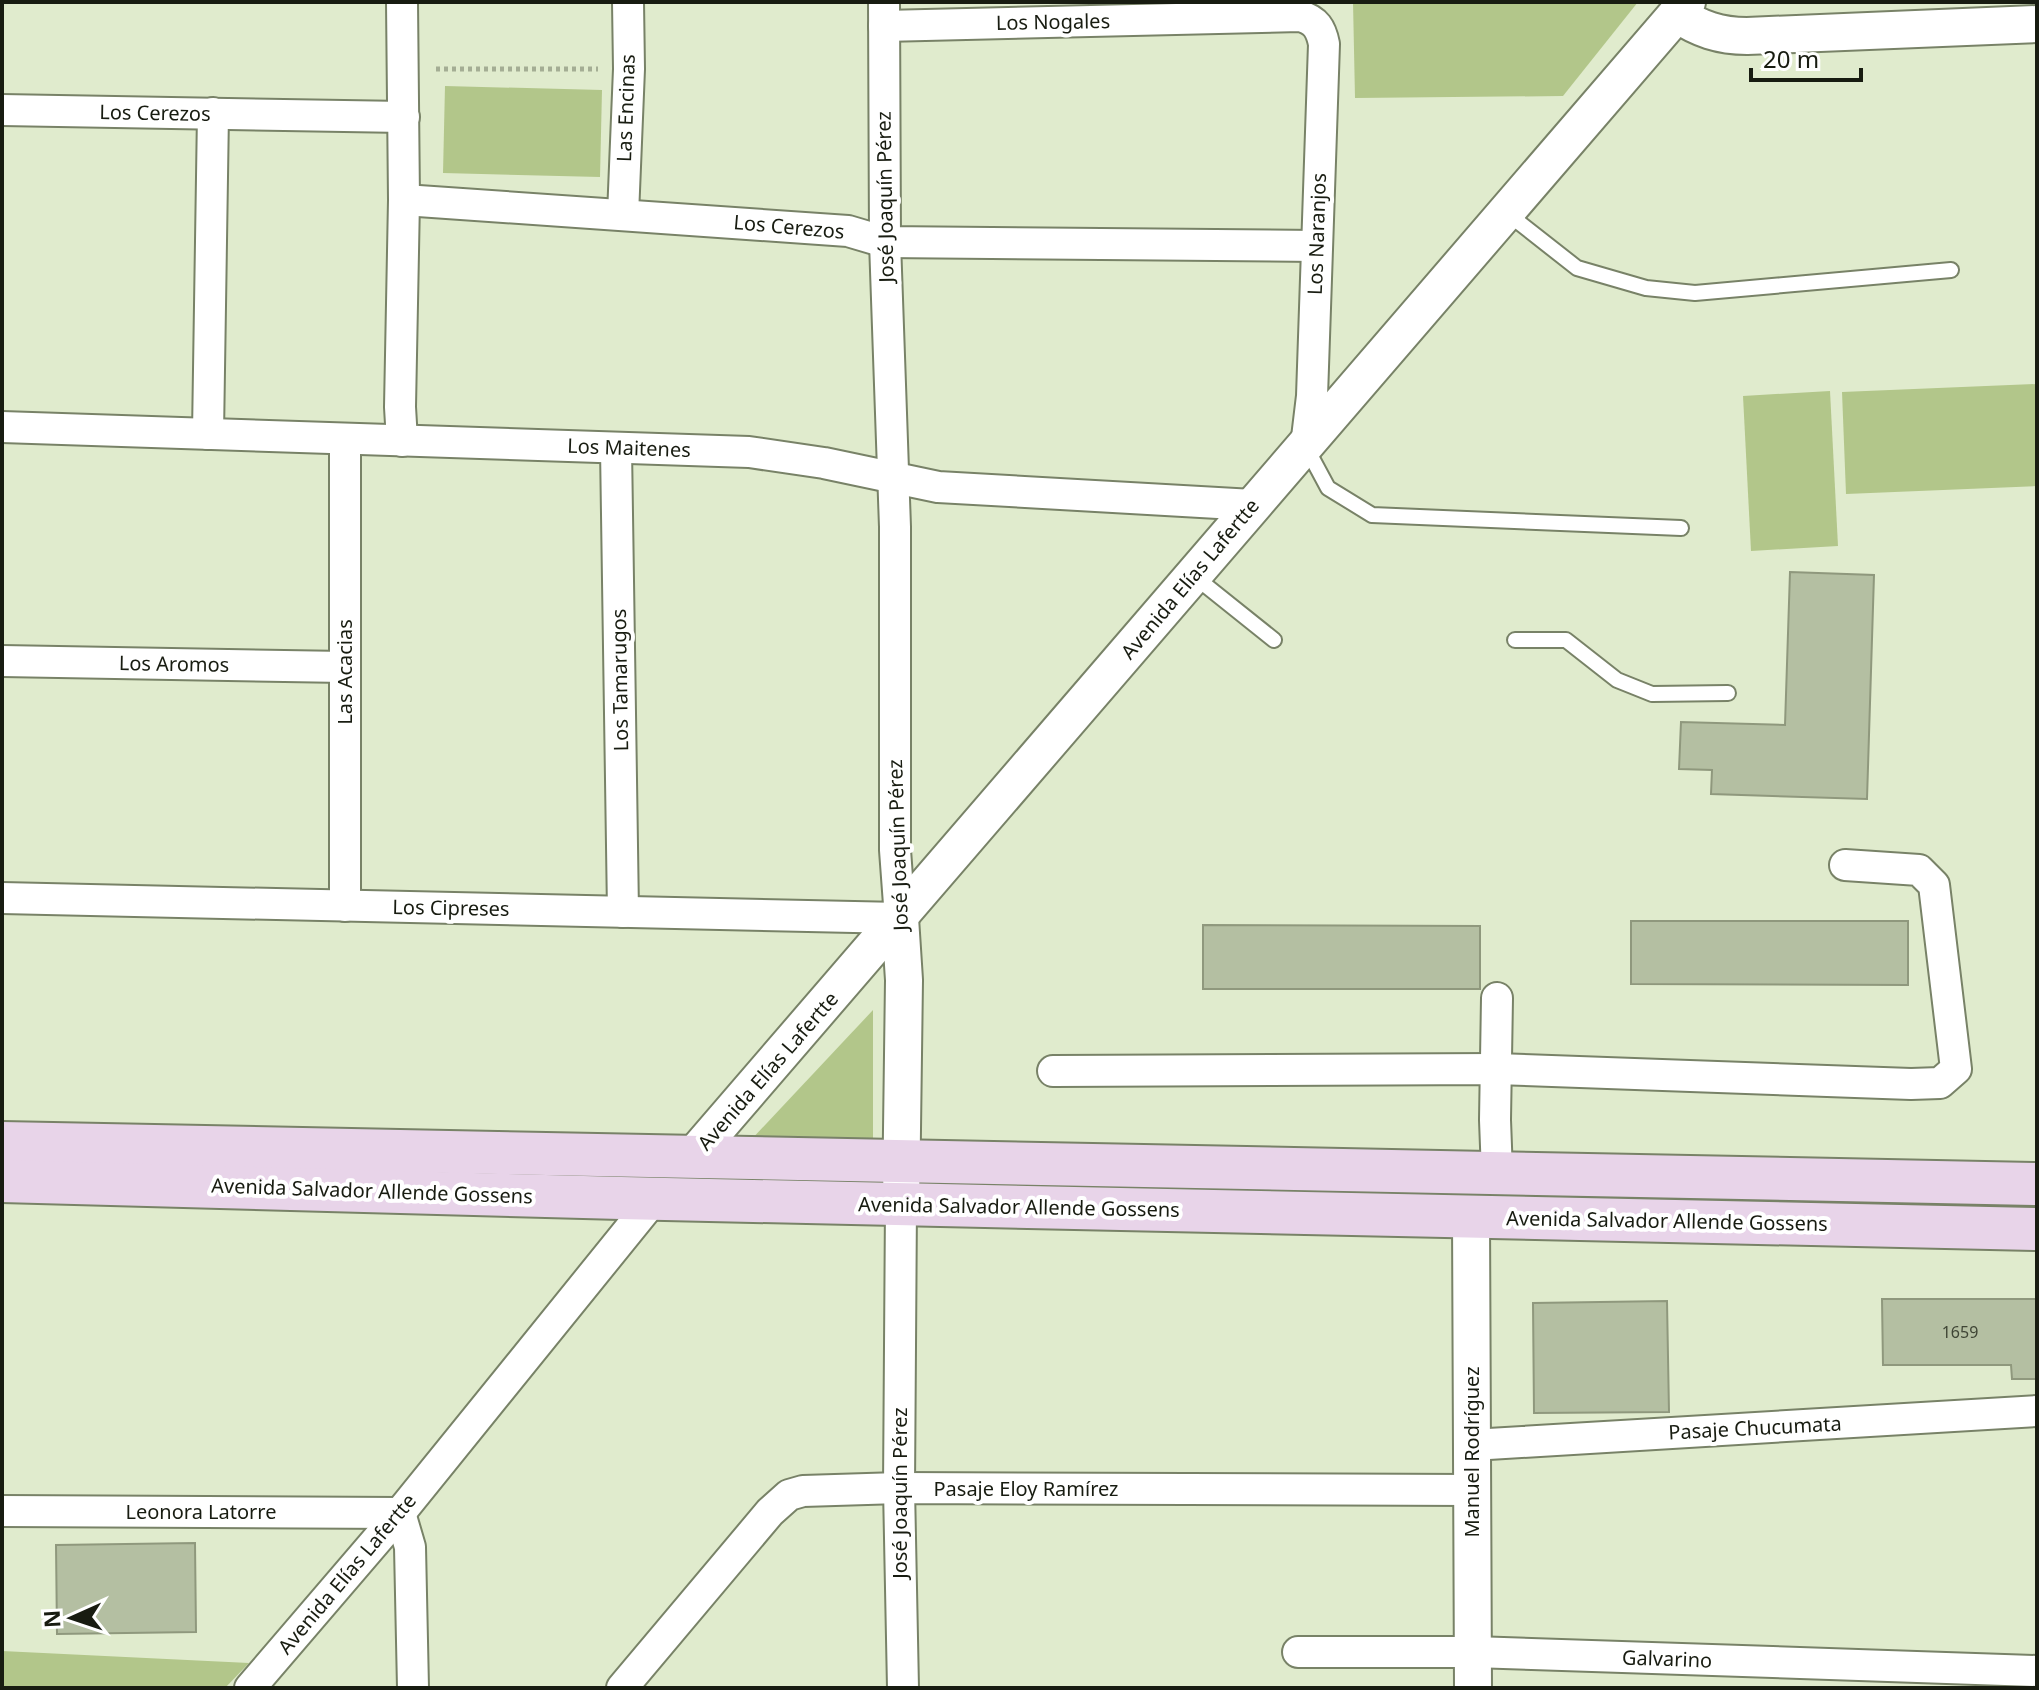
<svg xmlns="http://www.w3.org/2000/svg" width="2039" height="1690" font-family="'Noto Sans',sans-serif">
<rect width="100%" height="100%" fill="#e0ebcd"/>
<g fill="#b2c68a">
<path d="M1353,2H1638L1563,96L1355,98Z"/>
<path d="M445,86L602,90L600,177L443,173Z"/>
<path d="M2037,384V486L1846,494L1842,392Z"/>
<path d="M1830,391L1838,546L1751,551L1743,396Z"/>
<path d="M873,1010V1142H749Z"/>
<path d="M2,1651L249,1663L225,1688H2Z"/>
</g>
<g fill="#b4bfa2" stroke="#8f987d" stroke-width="2">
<path d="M1790,572L1874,575L1867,799L1711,794L1712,770L1679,769L1681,722L1785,725Z"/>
<path d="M1631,921H1908V985L1631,984Z"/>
<path d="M1203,925L1480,926V989H1203Z"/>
<path d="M1882,1299H2037V1379H2012L2011,1365H1883Z"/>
<path d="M1667,1301L1669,1412L1534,1413L1533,1303Z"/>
<path d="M195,1543L196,1632L57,1634L56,1545Z"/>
</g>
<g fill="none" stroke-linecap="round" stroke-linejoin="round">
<defs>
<g id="service">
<path d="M1507,213L1577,268L1646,288L1695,293L1951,270"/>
<path d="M1306,447L1328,488L1372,515L1681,528"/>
<path d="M1194,576L1274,640"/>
<path d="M1515,640H1566L1617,680L1652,694L1728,693"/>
</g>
<g id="minor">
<path d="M884,26L1300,16C1316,20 1321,29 1324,44L1312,396L1306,446"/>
<path d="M2,110L404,117"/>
<path d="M404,200L848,231L885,242L1317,246"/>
<path d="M623,215L629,69L628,2"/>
<path d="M2,427L749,452L824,463L938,487L1253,505"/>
<path d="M208,434L213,113"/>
<path d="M402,441L400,407L404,200L402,2"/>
<path d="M616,448L623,912"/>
<path d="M2,661L345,667"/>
<path d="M2,898L900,918L895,850V527L885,242L884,2"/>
<path d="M345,906V439"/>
<path d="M1497,998L1495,1120L1497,1173"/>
<path d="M1053,1071L1496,1069L1911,1084L1940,1083L1956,1069L1934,885L1919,870L1845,865"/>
<path d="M901,1204L899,1488L903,1688"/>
<path d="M1472,1445L2037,1411"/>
<path d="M2,1511L400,1513"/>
<path d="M400,1513L410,1547L413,1688"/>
<path d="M1298,1652H1473L2037,1671"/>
<path d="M250,1688L400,1513L654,1199"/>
<path d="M622,1688L770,1512L789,1495L803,1491L899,1488L1472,1490"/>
</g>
<g id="tertiary">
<path d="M1677,14C1699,29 1720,36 1747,36L2037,24"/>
<path d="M900,918L904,980L901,1204"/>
<path d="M693,1156L1687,2"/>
<path d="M1471,1216L1473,1688"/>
</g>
<g id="secondary">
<path d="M2,1143L2037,1184"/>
<path d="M2,1181L621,1198L2037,1229"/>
</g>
</defs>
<use href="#service" stroke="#788267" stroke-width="18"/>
<use href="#minor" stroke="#788267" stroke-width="34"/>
<use href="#tertiary" stroke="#788267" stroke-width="40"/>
<use href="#secondary" stroke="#788267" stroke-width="46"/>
<path stroke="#a4ad94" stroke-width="5" stroke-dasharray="4 4" stroke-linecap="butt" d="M436,69H598"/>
<use href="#service" stroke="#fff" stroke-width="14"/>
<use href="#minor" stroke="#fff" stroke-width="30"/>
<use href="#tertiary" stroke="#fff" stroke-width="36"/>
<use href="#secondary" stroke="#e8d4e9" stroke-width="42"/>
</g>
<g text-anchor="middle" stroke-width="8" stroke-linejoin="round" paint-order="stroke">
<g font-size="16" fill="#3f4535">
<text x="1960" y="1338">1659</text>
</g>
<g font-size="20" fill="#181c11" stroke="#fff">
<text transform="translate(1053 22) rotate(-1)" y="7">Los Nogales</text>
<text transform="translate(626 108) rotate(-88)" y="7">Las Encinas</text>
<text transform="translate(155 113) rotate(1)" y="7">Los Cerezos</text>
<text transform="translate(885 197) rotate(-91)" y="7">José Joaquín Pérez</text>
<text transform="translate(789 227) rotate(5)" y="7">Los Cerezos</text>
<text transform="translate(1317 234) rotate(-88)" y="7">Los Naranjos</text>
<text transform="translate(629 448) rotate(2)" y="7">Los Maitenes</text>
<text transform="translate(1190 579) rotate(-50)" y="7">Avenida Elías Lafertte</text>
<text transform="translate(174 664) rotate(1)" y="7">Los Aromos</text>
<text transform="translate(345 672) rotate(-90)" y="7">Las Acacias</text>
<text transform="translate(620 680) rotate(-91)" y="7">Los Tamarugos</text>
<text transform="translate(898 845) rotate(-92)" y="7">José Joaquín Pérez</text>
<text transform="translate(451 908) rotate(1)" y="7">Los Cipreses</text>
<text transform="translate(768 1071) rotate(-49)" y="7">Avenida Elías Lafertte</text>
<text transform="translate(372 1191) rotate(2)" y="7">Avenida Salvador Allende Gossens</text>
<text transform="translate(1019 1207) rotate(1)" y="7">Avenida Salvador Allende Gossens</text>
<text transform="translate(1667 1221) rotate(1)" y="7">Avenida Salvador Allende Gossens</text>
<text transform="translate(1755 1428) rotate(-3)" y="7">Pasaje Chucumata</text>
<text transform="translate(1472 1452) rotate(-90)" y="7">Manuel Rodríguez</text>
<text x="1026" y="1496">Pasaje Eloy Ramírez</text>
<text transform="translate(900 1493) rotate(-90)" y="7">José Joaquín Pérez</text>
<text x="201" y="1519">Leonora Latorre</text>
<text transform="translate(347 1574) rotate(-50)" y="7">Avenida Elías Lafertte</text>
<text transform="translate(1667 1659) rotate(2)" y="7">Galvarino</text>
</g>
</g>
<rect width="2039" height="1690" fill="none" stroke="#181c11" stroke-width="8"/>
<g transform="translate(72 1618) rotate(267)" stroke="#ffffff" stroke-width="6" paint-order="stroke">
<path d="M0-6L14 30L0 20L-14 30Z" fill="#181c11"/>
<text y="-12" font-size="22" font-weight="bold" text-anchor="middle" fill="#181c11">N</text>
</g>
<path d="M1751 68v12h110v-12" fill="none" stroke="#181c11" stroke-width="4"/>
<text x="1763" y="68" font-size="24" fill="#181c11" stroke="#ffffff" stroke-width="6" paint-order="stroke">20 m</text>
</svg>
